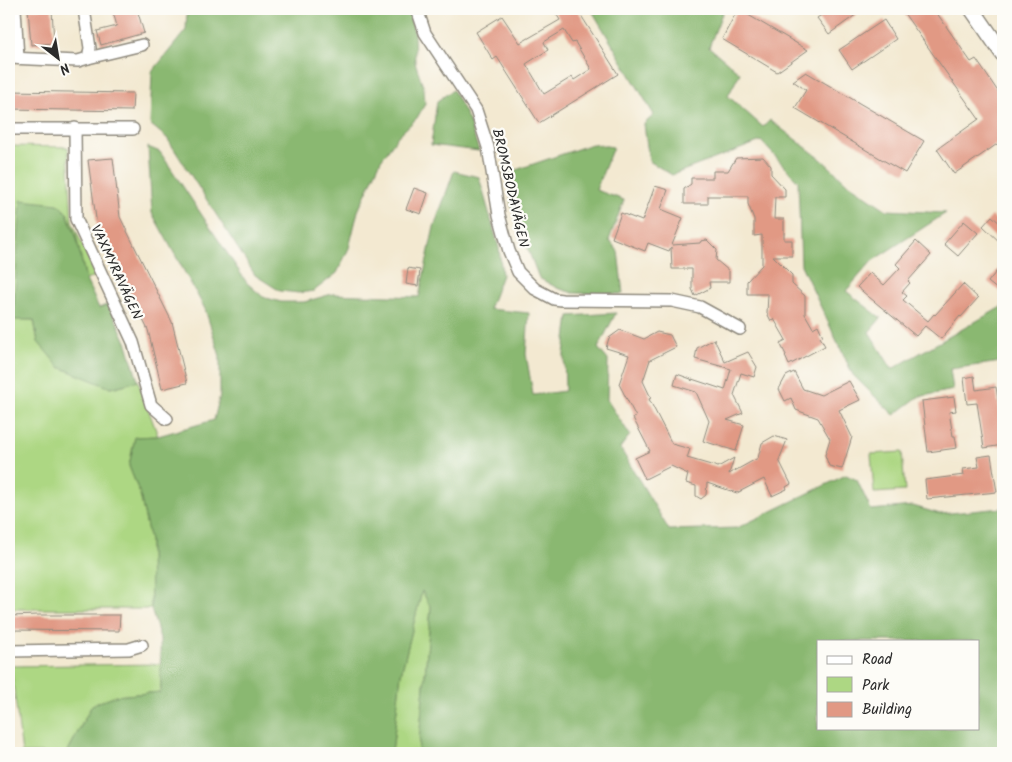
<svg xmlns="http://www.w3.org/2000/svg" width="1012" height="762" font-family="Kalam,sans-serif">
<rect width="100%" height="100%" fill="#fdfcf7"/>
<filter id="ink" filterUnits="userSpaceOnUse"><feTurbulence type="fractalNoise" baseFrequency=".02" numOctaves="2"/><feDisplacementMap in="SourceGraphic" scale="10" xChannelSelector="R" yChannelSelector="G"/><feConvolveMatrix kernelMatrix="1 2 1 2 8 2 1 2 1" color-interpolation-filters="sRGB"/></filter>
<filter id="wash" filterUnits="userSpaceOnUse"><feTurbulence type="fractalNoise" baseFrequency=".0096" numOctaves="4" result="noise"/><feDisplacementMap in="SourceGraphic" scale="20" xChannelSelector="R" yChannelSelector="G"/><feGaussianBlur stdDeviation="1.12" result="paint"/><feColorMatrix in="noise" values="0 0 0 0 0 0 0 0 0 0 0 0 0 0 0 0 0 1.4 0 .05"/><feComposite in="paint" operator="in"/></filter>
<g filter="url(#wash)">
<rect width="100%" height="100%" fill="#f3e9d1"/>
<g fill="#add783" stroke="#6c8157">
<path d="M9,146L68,147L72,221L96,276L86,280L76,236L67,213L13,319L34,320L38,342L111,388L138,381L158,436L135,437L129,466L140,494L150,541L151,609H9Z"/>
<path d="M902,452L905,491L874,493L871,454Z"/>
<path d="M422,590L431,608L418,753H392L401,674Z"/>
<path d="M161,664V692L115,696L92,705L67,753H22L11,666Z"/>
</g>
<g fill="#8ab871" stroke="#5a724e" fill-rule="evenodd">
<path d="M187,9H408L414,32L415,62L424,89L425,104L417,118L398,136L381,160L358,211L349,248L337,273L314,291L299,293L280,291L255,275L167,138L150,124L152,72L186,30Z"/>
<path d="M591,9H721L723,11L709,47L740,73L728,96L763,127L770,120L821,159L847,183L887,210L946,213L872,261L846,291L881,318L869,332L892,369L1003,306V370L1001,362L950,369L953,390L918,397L894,415L853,375L801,265L798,181L761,141L672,175L649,161L644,124L654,115Z"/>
<path d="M453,90L469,121L479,151L431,145L437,101Z"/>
<path d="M592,144L613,147L596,190L624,200L609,240L618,251L623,294L573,293L557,288L539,278L511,205L510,172Z"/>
<path d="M148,147L160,152L247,283L263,297L281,302H304L332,294L419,297L434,227L454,171L479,177L499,248L502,275L489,309L529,313L526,354L533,395L565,391L564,354L569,316L616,313L598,348L608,360L607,400L630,435L620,448L669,530L737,528L846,475L857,480L871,510L913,506L940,514L1003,508V753H418L431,608L422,591L401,674L392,753H67L92,705L115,696L161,692L160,638L151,609L150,541L140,494L129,466L135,437L158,436L214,420L220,395V356L205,309L152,213ZM818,641H978V728H818Z"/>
<path d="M21,200L58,204L67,213L76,236L86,280L99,308L109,304L127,344L138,381L111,388L59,367L38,342L34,320H13Z"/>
</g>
<g id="blocks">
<g fill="#e19984" fill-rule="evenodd">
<path d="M28,9H52L54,43L31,45Z"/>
<path d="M112,9H137L144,33L101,45L97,31L117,26Z"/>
<path d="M553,9H577L618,74L539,123L497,57L493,60L476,32L502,16L520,43L560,20ZM564,30L572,43L575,42L591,69L574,80L572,77L544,94L526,64L548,50L544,42Z"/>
<path d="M738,9L808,50L777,72L722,39Z"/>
<path d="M830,9H864L829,34L817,18Z"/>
<path d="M901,9H934L971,62L976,59L1003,99V140L954,174L937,149L979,119Z"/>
<path d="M884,20L896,39L852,69L839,50Z"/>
<path d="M806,72L924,141L905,173L795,108L806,90L793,81Z"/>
<path d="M9,91L133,93L132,111L9,109Z"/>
<path d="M763,157L771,166V174L785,189V197H775L774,219H784V240H792V256H773L792,275V284L805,296V314L813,328L818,325L823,336L820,337L825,346L789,365L785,356L786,355L780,343L786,340L774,319L771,321L767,313L768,294H747V281L762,265V235L754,236V219L748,204V196H708V204H684V189L691,184V178H713V171H728L736,158Z"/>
<path d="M113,158L120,217L172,322L187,383L162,389L148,330L97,226L88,160Z"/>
<path d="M655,186L668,190L661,209L683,218L672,245L700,243L701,241L707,240L717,250L716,260L729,271V282H709L710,288L695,296L692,289V269H672L671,247L669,251L648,243L645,251L612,238L621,213L642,221Z"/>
<path d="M414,188L428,193L421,214L406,209Z"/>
<path d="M992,216L1003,226V245L983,226Z"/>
<path d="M964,221L978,233L958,256L944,244Z"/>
<path d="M916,241L931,255L908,281L910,283L902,292L907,296L903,300L928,321L934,314L935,315L963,284L978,298L961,317L960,316L941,339L925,326L916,336L857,287L870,273L884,285L900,268L896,264Z"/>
<path d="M1003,263V294L988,282Z"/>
<path d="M408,268L420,270L418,286L406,284Z"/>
<path d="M620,330L644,339L657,332L670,335L676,347L650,360L643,381L651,398L649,399L672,444L690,449L687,458L718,467L734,458L729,474L758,458L762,443L774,436L787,440L779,460L791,484L786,487L787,489L772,496L764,479L737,493L707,483L706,495L701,499L696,496V486L686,483L688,474L671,466L645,479L635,458L650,451L633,418L636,417L619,384L629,355L606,348L609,338Z"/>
<path d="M714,339L725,362L748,352L757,367L754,377L741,373L734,395L743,413L727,420L744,425L736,451L703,441L709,421L696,392L674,385L677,374L691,379L692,381V379L725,390L731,369L695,359L697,348Z"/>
<path d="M794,372L803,389L821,395L849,381L860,400L839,410L852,437L842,469L829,466L825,455L830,439L818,418L796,410L791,398L785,401L779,389L786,376Z"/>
<path d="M974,376L976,390L996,387L1003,432V445L984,448L977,403L967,404L964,378Z"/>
<path d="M954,397L956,411L949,412L953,436H955L957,448L928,452L922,401Z"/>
<path d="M991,455L997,492L927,499L925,480L964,475L963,469L979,467L977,457Z"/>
<path d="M39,615H120L119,631L9,630V616Z"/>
</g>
</g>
</g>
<g filter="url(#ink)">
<use href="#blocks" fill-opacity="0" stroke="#8f8a7e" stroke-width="1"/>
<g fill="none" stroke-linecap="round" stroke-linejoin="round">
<defs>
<g id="minor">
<path d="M15,9L18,58"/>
<path d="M417,9L425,33L476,110L488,147L499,215L509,251L518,272L535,289L554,299L562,300L672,301L700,307L740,329"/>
<path d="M9,58L78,61L88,58L90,48L84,9"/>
<path d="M88,58L142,45"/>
<path d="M75,128L76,219L133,342L151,405L167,419"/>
<path d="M9,129H133"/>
<path d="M9,651L129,649L142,645"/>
</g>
<path id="tertiary" d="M972,9L1003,54"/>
</defs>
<use href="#minor" stroke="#8f8a7e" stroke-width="14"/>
<use href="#tertiary" stroke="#8f8a7e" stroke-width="18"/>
<use href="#minor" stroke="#fff" stroke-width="11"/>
<use href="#tertiary" stroke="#fff" stroke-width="15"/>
</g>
</g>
<g text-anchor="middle" stroke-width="4.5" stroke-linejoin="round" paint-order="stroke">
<g font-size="14" fill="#2b2b2b" stroke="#fdfcf7">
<text transform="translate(511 188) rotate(77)" y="5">BROMSBODAVÄGEN</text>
<text transform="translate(117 272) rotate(65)" y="5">VAXMYRAVÄGEN</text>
</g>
</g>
<rect width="1012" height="762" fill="none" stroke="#fdfcf7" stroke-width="30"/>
<rect x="817" y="640" width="162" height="90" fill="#fdfcf7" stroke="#a9a8a5"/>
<rect x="827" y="656" width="25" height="8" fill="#ffffff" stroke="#a9a8a5"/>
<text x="862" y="664" font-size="15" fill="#2b2b2b">Road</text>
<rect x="827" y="677" width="25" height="15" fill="#add783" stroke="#a9a8a5"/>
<text x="862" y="690" font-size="15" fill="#2b2b2b">Park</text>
<rect x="827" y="702" width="25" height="15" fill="#e19984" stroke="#a9a8a5"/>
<text x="862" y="714" font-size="15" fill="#2b2b2b">Building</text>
<g transform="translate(58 58) rotate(149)" stroke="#fdfcf7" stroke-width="4" paint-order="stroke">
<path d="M0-4L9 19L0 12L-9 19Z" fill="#2b2b2b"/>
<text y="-8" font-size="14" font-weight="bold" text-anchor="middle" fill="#2b2b2b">N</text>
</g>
</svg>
